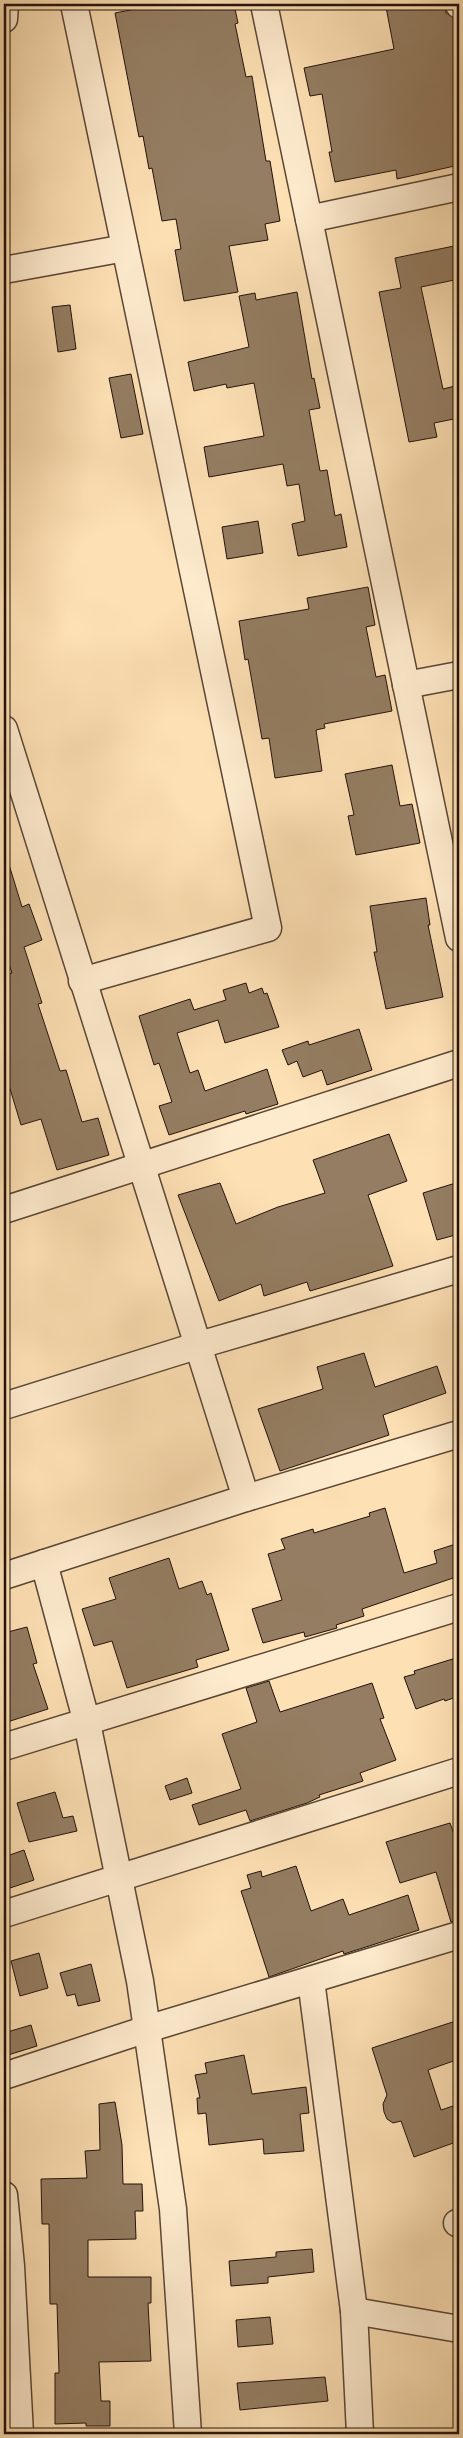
<svg xmlns="http://www.w3.org/2000/svg" width="463" height="2438" font-family="'IM FELL English',serif">
<rect width="100%" height="100%" fill="#fde0b4"/>
<filter id="stains"><feTurbulence type="fractalNoise" baseFrequency=".004" numOctaves="4"/><feColorMatrix values="0 0 0 0 .2 0 0 0 0 .09 0 0 0 0 .02 0 0 0 .5 -.17"/></filter>
<radialGradient id="worn" r=".72"><stop offset=".6" stop-color="#630" stop-opacity="0"/><stop offset="1" stop-color="#630" stop-opacity=".3"/></radialGradient>
<g fill="#947d62" stroke="#23120a">
<path d="M161,4H234L238,23L235,24L246,77L252,76L266,161H270L280,221L265,224L268,240L229,246L238,292L184,301L175,250L181,249L176,219L162,221L152,168L149,169L143,136L139,137L115,13Z"/>
<path d="M406,4H444L446,13L456,19L459,39V165L397,179L396,170L335,182L329,152H332L322,94L310,96L304,68L394,49L386,7Z"/>
<path d="M459,245V279L421,287L443,389L459,385V418L434,423L437,437L409,442L379,292L401,288L395,258Z"/>
<path d="M297,292L312,379L314,378L320,408L309,410L320,471L327,470L335,516L341,514L347,547L298,556L292,524L305,521L299,484L287,486L283,464L209,477L204,447L264,436L254,383L227,388L226,384L194,391L188,362L249,347L239,296L255,293L256,300Z"/>
<path d="M70,305L76,349L58,352L52,307Z"/>
<path d="M131,374L143,434L121,438L109,378Z"/>
<path d="M258,521L263,553L227,559L222,527Z"/>
<path d="M368,587L375,625L366,627L376,677L385,675L392,711L324,724L325,728L316,730L322,771L275,778L269,738L262,739L248,659L245,660L239,621L309,609L307,598Z"/>
<path d="M392,765L400,806L412,804L420,843L356,855L348,816L354,815L345,774Z"/>
<path d="M7,858L22,907L29,904L42,940L24,947L42,1003L38,1004L60,1071L66,1070L82,1122L98,1118L109,1155L57,1170L41,1119L21,1125L4,1069V975L12,973L4,950V859Z"/>
<path d="M426,898L430,925H428L443,997L386,1009L374,952H377L370,906Z"/>
<path d="M246,983L249,993L262,988L264,994L267,993L279,1027L225,1043L218,1020L177,1033L190,1073L198,1070L205,1091L267,1069L278,1104L246,1114L245,1111L169,1135L159,1106L172,1102L159,1063L154,1065L139,1016L190,999L194,1010L226,1000L223,990Z"/>
<path d="M359,1029L372,1070L327,1085L322,1070L303,1077L297,1061L288,1065L282,1050L308,1041L309,1045Z"/>
<path d="M389,1134L407,1181L368,1195L393,1266L310,1291L307,1282L264,1296L261,1284L219,1301L178,1195L220,1183L236,1224L278,1207L325,1193L313,1160Z"/>
<path d="M459,1182V1234L437,1240L423,1193Z"/>
<path d="M364,1353L375,1387L437,1366L446,1393L383,1415L389,1435L280,1471L258,1409L323,1389L317,1367Z"/>
<path d="M385,1508L404,1573L437,1563L434,1551L459,1543V1576L362,1609L364,1616L336,1625L337,1628L305,1637L304,1632L263,1643L252,1609L282,1600L268,1554L285,1549L281,1539L313,1529L314,1533L370,1516L369,1513Z"/>
<path d="M169,1558L179,1589L202,1581L207,1595L211,1593L229,1650L196,1660L198,1667L127,1688L112,1641L94,1646L82,1609L116,1599L109,1578Z"/>
<path d="M27,1627L37,1663L33,1664L48,1709L4,1723V1633Z"/>
<path d="M459,1657V1696L445,1701L444,1699L416,1709L404,1677L415,1674L414,1671Z"/>
<path d="M269,1681L280,1712L372,1683L384,1718L380,1719L396,1760L360,1773L363,1781L319,1795L320,1797L307,1803L250,1821L246,1810L199,1825L192,1805L241,1789L222,1734L257,1722L246,1688Z"/>
<path d="M187,1778L192,1793L170,1800L165,1786Z"/>
<path d="M55,1792L63,1818L73,1816L77,1831L29,1842L17,1803Z"/>
<path d="M450,1823L459,1848V1920L451,1922L436,1872L400,1883L386,1842Z"/>
<path d="M24,1850L34,1880L4,1890V1857Z"/>
<path d="M296,1866L311,1911L343,1899L349,1915L408,1895L419,1930L344,1954L343,1951L269,1977L241,1891L251,1888L247,1875L261,1871L262,1877Z"/>
<path d="M39,1953L48,1988L20,1996L11,1961Z"/>
<path d="M91,1964L100,2001L78,2006L75,1994L67,1996L60,1973Z"/>
<path d="M459,2020V2059L428,2070L441,2110L459,2104V2141L414,2157L401,2121L393,2123L387,2119L384,2112L383,2104L387,2095L372,2048Z"/>
<path d="M31,2025L37,2046L8,2055L4,2033Z"/>
<path d="M244,2055L252,2094L306,2087L309,2113L300,2114L304,2151L264,2154L263,2139L209,2145L206,2113L198,2114L197,2098H200L195,2075L207,2073L205,2063Z"/>
<path d="M115,2102L122,2145L123,2184H142L143,2211H135L136,2239L88,2240V2277H151V2303H148L151,2361L99,2362L101,2401H110V2426H86V2423L55,2424V2373H59L57,2304H50L49,2224H42L41,2179L87,2178L85,2151L100,2150L99,2104Z"/>
<path d="M312,2249L314,2272L268,2277V2283L231,2286L229,2261L276,2257V2252Z"/>
<path d="M270,2317L273,2344L238,2347L236,2320Z"/>
<path d="M325,2377L328,2401L240,2410L237,2383Z"/>
</g>
<g fill="none" stroke-linecap="round" stroke-linejoin="round">
<defs>
<g id="minor">
<path d="M74,4L268,928L82,981"/>
<path d="M264,4L459,938"/>
<path d="M459,4V5"/>
<path d="M4,19L5,4"/>
<path d="M309,219L459,187"/>
<path d="M4,270L125,248"/>
<path d="M406,685L459,675"/>
<path d="M4,729L246,1498"/>
<path d="M4,1210L459,1063"/>
<path d="M4,1406L196,1346L459,1269"/>
<path d="M44,1563L87,1723L140,1981L173,2209L188,2434"/>
<path d="M4,1576L246,1498L459,1434"/>
<path d="M4,1747L459,1607"/>
<path d="M4,1914L459,1771"/>
<path d="M311,1980L354,2311L360,2434"/>
<path d="M4,2076L147,2029L459,1935"/>
<path d="M4,2195L11,2266L20,2434"/>
<path d="M457,2223H459"/>
<path d="M354,2311L459,2329"/>
</g>
</defs>
<use href="#minor" stroke="#5a4634" stroke-width="29"/>
<use href="#minor" stroke="#feebce" stroke-width="26"/>
</g>
<rect width="463" height="2438" fill="none" stroke="#fde0b4" stroke-width="20"/>
<rect x="5" y="5" width="453" height="2428" fill="none" stroke="#23120a" stroke-width="2.5"/>
<rect x="10" y="10" width="443" height="2418" fill="none" stroke="#23120a"/>
<rect width="100%" height="100%" filter="url(#stains)"/>
<rect width="100%" height="100%" fill="url(#worn)"/>
</svg>
